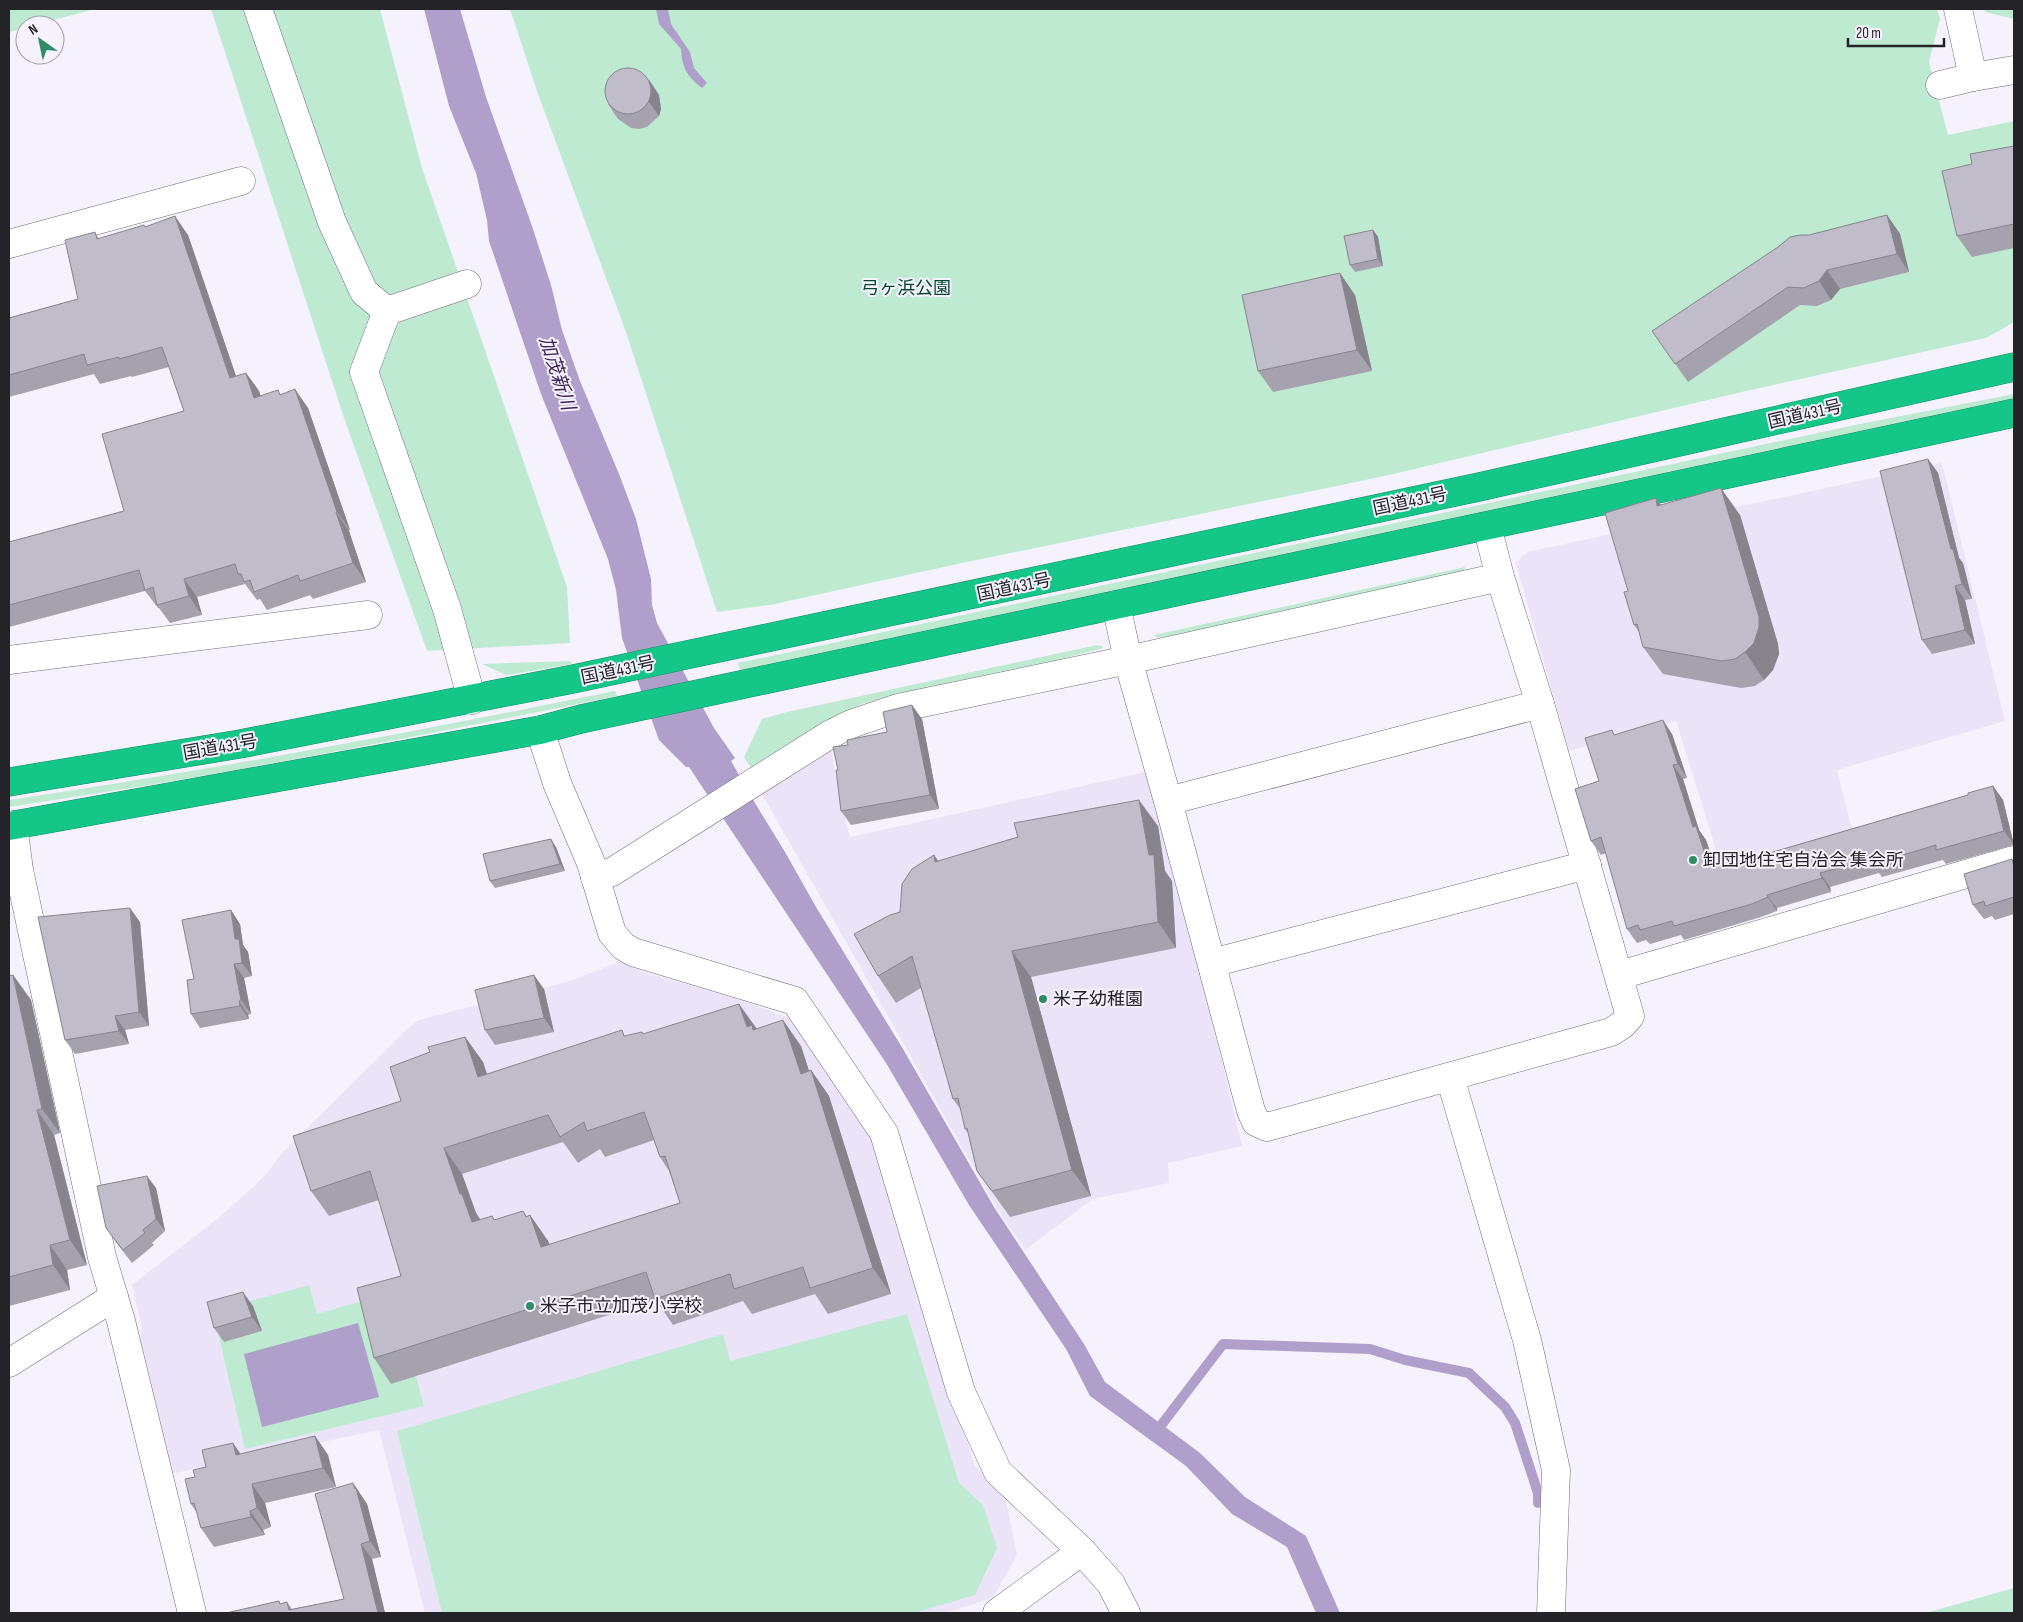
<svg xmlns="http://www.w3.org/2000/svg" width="2023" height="1622" font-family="'Sofia Sans Condensed','Noto Sans JP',sans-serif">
<rect width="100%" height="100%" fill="#f6f2fd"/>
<g fill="#ebe4f9">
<path d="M1942,463L2005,721L1837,770L1853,833L1722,869L1676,721L1569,751L1516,563L1522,556L1527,554V552Z"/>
<path d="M831,749L841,805L850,837L1146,772L1195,949L1242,1146L1168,1163L1169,1183L1093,1199L1025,1250L996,1207L762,794Z"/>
<path d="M622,961L643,972L736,998L803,1023L870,1123L931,1331L975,1466L1004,1492L1017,1555L993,1598L945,1613H425L379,1430L166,1475L137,1355L142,1328L132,1285L222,1215L254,1186L268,1172L280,1155L408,1028L419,1020L570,981Z"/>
</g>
<g fill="#beead2">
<path d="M9,9H95L35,25H25V28L9,32Z"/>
<path d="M211,9H380L422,168L567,587L570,643L427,651L344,418Z"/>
<path d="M510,9H1937L1940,19L1929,62L1948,135L2014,121V322L1986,338L1746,391L1380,477L962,563L770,605L717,612L626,332L538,94Z"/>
<path d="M1984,9H2014V19L1985,12Z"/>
<path d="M2014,394V398L740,670L738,663L1855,425Z"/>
<path d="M1465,567L1464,571L1206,629L1158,638L1154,635Z"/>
<path d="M1097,645L1102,646L1103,648L1065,658L896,694L862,704L821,723L751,768L744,757L762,719L787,712Z"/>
<path d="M571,661V664L514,674L506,675L482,664Z"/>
<path d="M615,691L617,696C415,737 213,777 9,807V800C212,770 414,732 615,691Z"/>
<path d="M309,1285L317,1314L393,1292L424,1406L245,1449L213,1311Z"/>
<path d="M907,1314L959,1483L983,1505L997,1548L975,1595L914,1613H442L397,1431L723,1334L730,1361Z"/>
<path d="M2014,1588V1613H1929V1612Z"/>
</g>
<g fill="#afa0cb">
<path d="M424,9H460L486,97L532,226L551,285L562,330L580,381L619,474L636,519L651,579L652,605L657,623L714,728L735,758L731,761L758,808L785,852L816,907L903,1049L994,1207L1084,1344L1105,1382L1200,1453L1245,1497L1306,1536L1340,1613H1316L1287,1547L1232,1514L1186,1466L1090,1396L1066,1349L969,1205L886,1063L689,767H686L659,740L622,638L616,590L608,559L541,394L489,241L487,220L476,173L449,106Z"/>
<path d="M656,9H668L671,24L690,52L694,68L707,83L702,88C687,76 682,68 681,49L659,24Z"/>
<path d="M358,1323L379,1397L262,1427L244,1354Z"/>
</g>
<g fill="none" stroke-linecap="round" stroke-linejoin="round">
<path stroke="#afa0cb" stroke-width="10" d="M1156,1432L1223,1344L1370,1349L1405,1360L1469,1373L1505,1407L1515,1423L1538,1493V1503"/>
<defs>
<g id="minor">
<path d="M258,9L332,222L364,292L387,311L467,284"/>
<path d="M1958,9L1973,77"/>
<path d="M1940,85L1973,77L2014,70"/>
<path d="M9,244L241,181"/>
<path d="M387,311L364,372L447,609L472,700"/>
<path d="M1116,605L1128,660L1168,801L1251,1111L1256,1122L1267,1127L1611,1032L1622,1025L1630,1016L1540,704L1500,577L1487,526"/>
<path d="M9,660L368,615"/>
<path d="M540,730L557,783L591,863L612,933L623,946L633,952L795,1001L884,1133L961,1392L998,1472L1082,1551L1111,1584L1126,1613"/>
<path d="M1168,801L1540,704"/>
<path d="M13,825L19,870L102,1257L121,1321L192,1613"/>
<path d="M595,877L612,872L829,735L851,724L898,708L1128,660L1500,577"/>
<path d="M1212,963L1587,865"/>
<path d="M1620,975L2014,860"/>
<path d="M1450,1077L1527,1340L1556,1470L1551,1613"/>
<path d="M9,1363L114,1297"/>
<path d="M997,1613L1082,1551"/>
</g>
<g id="highway">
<path d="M9,782L240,744L573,679L1479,487L2014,367"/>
<path d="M9,826L540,730L581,719L2014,413"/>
</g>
</defs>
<use href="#minor" stroke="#716d79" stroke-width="29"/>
<use href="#highway" stroke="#1a8e67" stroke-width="29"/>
<use href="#minor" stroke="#fff" stroke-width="28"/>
<use href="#highway" stroke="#14c789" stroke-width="28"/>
</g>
<g fill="#a6a2ad" fill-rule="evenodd">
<path d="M649,80L659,95L661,109L659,116L647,127L639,129L631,128L618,119L608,104Z"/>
<path d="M2014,146V248L1972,257L1957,236Z"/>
<path d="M1887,215L1900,234L1909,272L1840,289L1831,300L1817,306L1800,305L1688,382L1652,331L1809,235Z"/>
<path d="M146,227L188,235L236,376L246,373L259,391L260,396L281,394L308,408L350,530L349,531L366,582L313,599L310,595L267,610L260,599L257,600L245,584L197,597L202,615L170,623L159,608H158L145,591L9,627V542L124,511L184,411L169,367L132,377L131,376L100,384L94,374L9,397V318L78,299L95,232L99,239Z"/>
<path d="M1373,230L1378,237L1383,266L1355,272L1350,265Z"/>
<path d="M1355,295L1372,371L1273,392L1258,371Z"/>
<path d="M1928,459L1938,473L1959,558L1963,563L1972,599L1965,600L1975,644L1932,654L1922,640Z"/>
<path d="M1656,498L1660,505L1740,515L1778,644L1779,654L1773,670L1764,680L1755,686L1741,688L1663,674L1643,647L1639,632L1634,625L1628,591Z"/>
<path d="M922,719L939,809L851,825L841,811L838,770L848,745L887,732Z"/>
<path d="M1615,734H1672L1687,778L1683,779L1699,830L1706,840L1714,864L1734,863L1756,857L1968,795L1993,786L2003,800L2014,845L1946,864L1943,860L1882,877L1879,873L1830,887L1831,892L1777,908V911L1761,917L1684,940L1681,935L1650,944L1646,940L1637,943L1627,929L1606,853L1601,855L1591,841L1599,781Z"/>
<path d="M1158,826L1165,871L1172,881L1176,948L1031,977L1091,1196L1010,1217L977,1171L968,1133L965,1129L961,1110L953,1099L921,988L896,1003L878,976L900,912L934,855L938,861Z"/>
<path d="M556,847L565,871L495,888L490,881Z"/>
<path d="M2014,862V914L1995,920L1992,916L1984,919L1973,905Z"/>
<path d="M140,922L149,1026L125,1030L129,1044L75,1054L65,1040Z"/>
<path d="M240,924L243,945L248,952L252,976L244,978L251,1014L248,1015L249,1019L200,1028L191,1014L194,979Z"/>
<path d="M13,975L31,1000L60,1133L54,1135L87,1265L67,1270L70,1290L9,1306V976Z"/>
<path d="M544,989L554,1032L495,1045L485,1030Z"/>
<path d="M756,1029L801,1046L809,1071L811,1070L829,1096L891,1294L828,1314L815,1294L752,1314L743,1301L673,1325L656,1300L391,1384L374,1358L401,1276L379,1200L329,1216L311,1191L401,1101L430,1052L465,1037L483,1062L487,1074L642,1032L643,1034ZM654,1140L660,1157L669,1171L680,1203L550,1245L548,1241L530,1215L527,1217L495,1220H480L476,1213L462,1174L563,1142L578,1163L600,1149L605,1157Z"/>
<path d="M156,1188L165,1231L152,1243L154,1245L132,1263L115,1241L106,1228Z"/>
<path d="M253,1306L262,1331L224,1342L214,1328Z"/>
<path d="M315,1436L328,1455L336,1487L265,1503L271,1527L263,1530L265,1535L214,1547L201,1528L197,1513L191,1504L195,1477L233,1443L240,1454Z"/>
<path d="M353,1483L367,1504L381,1557L372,1559L385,1613H226L281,1604L287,1602L292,1609L344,1599Z"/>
</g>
<g fill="#87848d">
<path d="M649,80L659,95L661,109L659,116L649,102Z"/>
<path d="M1887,215L1900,234L1909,272L1897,254Z"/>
<path d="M175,216L188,235L243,397L230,378Z"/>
<path d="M1373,230L1378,237L1383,266L1378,259Z"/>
<path d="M1827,270L1840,289L1831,300L1819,281Z"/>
<path d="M1340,273L1355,295L1372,371L1357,350Z"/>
<path d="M246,373L259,391L268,417L254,398Z"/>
<path d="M295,389L308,408L350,530L337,512Z"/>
<path d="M1928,459L1938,473L1959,558L1963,563L1972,599L1962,584L1951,549Z"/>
<path d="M1721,488L1740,515L1778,644L1779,654L1773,670L1764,680L1745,652Z"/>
<path d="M1656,498L1675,526L1657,506Z"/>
<path d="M336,512L349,531L366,582L353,563Z"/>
<path d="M184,579L197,597L202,615L189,596Z"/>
<path d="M1955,586L1965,600L1975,644L1965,630Z"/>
<path d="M912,705L922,719L939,809L930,795Z"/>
<path d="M1663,720L1672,734L1687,778L1678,764Z"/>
<path d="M1673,765L1683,779L1699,830L1706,840L1719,879L1709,866L1693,827Z"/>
<path d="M1993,786L2003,800L2014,845L2004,831Z"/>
<path d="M1139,800L1158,826L1165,871L1172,881L1176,948L1158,922L1149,855Z"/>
<path d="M551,839L556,847L565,871L560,864Z"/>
<path d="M934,855L952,881L935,862Z"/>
<path d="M1820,873L1830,887L1831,892L1822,878Z"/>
<path d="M1767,895L1777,908V911L1768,897Z"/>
<path d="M130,908L140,922L149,1026L139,1012Z"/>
<path d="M231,910L240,924L243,945L248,952L252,976L242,963L235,939Z"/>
<path d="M1012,951L1031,977L1091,1196L1072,1170Z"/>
<path d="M234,964L244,978L251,1014L241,1000Z"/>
<path d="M13,975L31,1000L60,1133L42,1109Z"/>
<path d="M534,975L544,989L554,1032L544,1018Z"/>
<path d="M239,1001L248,1015L249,1019L240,1006Z"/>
<path d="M739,1004L757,1029L759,1035L747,1027Z"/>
<path d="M115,1016L125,1030L129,1044L119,1031Z"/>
<path d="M783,1020L801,1046L818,1099L801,1074Z"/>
<path d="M465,1037L483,1062L496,1103L478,1077Z"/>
<path d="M811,1070L829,1096L891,1294L873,1268Z"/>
<path d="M37,1110L54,1135L87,1265L70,1240Z"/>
<path d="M444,1148L462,1174L476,1213L480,1219L490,1248L472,1222L460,1194Z"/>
<path d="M147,1176L156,1188L165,1231L156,1219Z"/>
<path d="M523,1211L534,1227L530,1215L548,1241L559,1273L541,1247Z"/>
<path d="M50,1245L67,1270L70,1290L53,1265Z"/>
<path d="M243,1292L253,1306L262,1331L252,1317Z"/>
<path d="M315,1436L328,1455L336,1487L323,1468Z"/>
<path d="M233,1443L246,1462L236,1455Z"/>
<path d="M353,1483L367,1504L381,1557L370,1541Z"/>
<path d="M252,1484L265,1503L271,1527L257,1508Z"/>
<path d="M250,1511L263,1530L265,1535L251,1517Z"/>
<path d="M361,1544L372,1559L385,1613H378Z"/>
</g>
<g fill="#c1bcc9" stroke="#87848d" fill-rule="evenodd">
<circle cx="628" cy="91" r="23"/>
<path d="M2014,146V224L1957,236L1942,171L1972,164L1970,154Z"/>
<path d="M1887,215L1897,254L1827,270L1819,281L1804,288L1788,287L1675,364L1652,331L1778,247L1790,237L1800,235H1809Z"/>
<path d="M175,216L230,378L246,373L254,398L278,390L280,395L295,389L337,512H336L353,563L300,581L298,575L254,592L250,580L244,582L241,574H238L235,564L184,579L189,596L157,605L153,587L145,590L139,570L9,605V542L124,511L102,434L184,411L162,347L119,359V357L87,365L84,354L9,375V318L78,299L65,240L95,232L97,239L144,225L145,227Z"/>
<path d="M1373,230L1378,259L1350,265L1344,236Z"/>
<path d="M1340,273L1357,350L1258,371L1242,295Z"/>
<path d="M1928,459L1951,549H1953L1962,584L1955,586L1965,630L1922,640L1880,471Z"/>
<path d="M1721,488L1759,617V627L1754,643L1745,652L1735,659L1722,661L1643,647L1637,624L1634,625L1624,592L1628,591L1605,513L1656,498L1657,506Z"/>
<path d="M912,705L930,795L841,811L836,770H838L833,747L848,745L847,740L887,732L883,712Z"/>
<path d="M1663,720L1678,764L1673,765L1693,827L1696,826L1709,866L1731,859L1732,863L1756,857L1968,795V793L1993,786L2004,831L1936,850V845L1873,864L1871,859L1820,873L1822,878L1767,895L1768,897L1752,904L1674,926L1672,921L1640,930L1638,925L1627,929L1601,837L1591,841L1575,789L1599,781L1585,738L1612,730L1614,735Z"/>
<path d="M1139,800L1149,855H1154L1158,922L1012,951L1072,1170L992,1191L977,1171L967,1128L965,1129L958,1098L953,1099L912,956L878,976L854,934L890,915L900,912L902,884L912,869L934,855L935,862L1018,837L1014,823Z"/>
<path d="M551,839L560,864L490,881L483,854Z"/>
<path d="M2012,859L2014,867V897L1985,906L1984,901L1973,905L1964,874Z"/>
<path d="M130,908L139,1012L115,1016L119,1031L65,1040L38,917Z"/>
<path d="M231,910L235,939H239L242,963L234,964L241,1000L239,1001L240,1006L191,1014L187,980L194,979L182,920Z"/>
<path d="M13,975L42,1109L37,1110L70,1240L50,1245L53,1265L9,1277V976Z"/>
<path d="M534,975L544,1018L485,1030L475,990Z"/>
<path d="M739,1004L747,1027L752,1025L753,1030L783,1020L801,1074L811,1070L873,1268L810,1288L803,1267L734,1289L730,1274L655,1299L646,1272L374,1358L357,1288L401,1276L370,1171L311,1191L293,1136L401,1101L390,1067L430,1052L428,1047L465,1037L478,1077L622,1030L624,1036L642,1032L643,1034ZM644,1112L660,1157L665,1156L680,1203L541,1247L530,1215L526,1217L523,1211L494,1220L492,1216L472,1222L462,1194H460L444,1148L548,1115L560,1137L584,1122L587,1131Z"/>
<path d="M147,1176L156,1219L143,1230L145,1233L123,1250L106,1228L97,1186Z"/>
<path d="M243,1292L252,1317L214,1328L207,1302Z"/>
<path d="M315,1436L323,1468L252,1484L257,1508L250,1511L251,1517L201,1528L194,1503L191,1504L185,1479L195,1477L193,1470L206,1467L202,1450L233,1443L236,1455Z"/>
<path d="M353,1483L355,1489L356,1488L370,1541L361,1544L378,1613H226L279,1601L280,1604L287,1602L289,1610L344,1599L315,1494Z"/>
</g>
<g fill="#2d8c64" stroke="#f6f2fd" stroke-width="2">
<circle cx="1693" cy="860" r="5"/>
<circle cx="1043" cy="999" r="5"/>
<circle cx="530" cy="1306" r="5"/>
</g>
<g text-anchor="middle" stroke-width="4" stroke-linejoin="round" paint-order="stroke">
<g font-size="18" fill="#03462d" stroke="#f6f2fd">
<text x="906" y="294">弓ヶ浜公園</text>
</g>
<g font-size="18" fill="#242328" stroke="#f6f2fd">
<text transform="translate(1805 414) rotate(-13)" y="6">国道431号</text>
<text transform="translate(1410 501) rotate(-12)" y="6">国道431号</text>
<text transform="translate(1014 587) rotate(-12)" y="6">国道431号</text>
<text transform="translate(618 670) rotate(-12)" y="6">国道431号</text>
<text transform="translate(220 747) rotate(-10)" y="6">国道431号</text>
</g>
<g font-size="18" fill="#242328" stroke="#f6f2fd" text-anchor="start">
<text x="1703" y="866">卸団地住宅自治会 集会所</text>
<text x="1053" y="1005">米子幼稚園</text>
<text x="540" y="1312">米子市立加茂小学校</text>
</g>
<g font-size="19" font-style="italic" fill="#3d265b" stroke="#f6f2fd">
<text transform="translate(558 373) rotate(72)" y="7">加茂新川</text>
</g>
</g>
<rect width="2023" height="1622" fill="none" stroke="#242328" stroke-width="20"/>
<g transform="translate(40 40) rotate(327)"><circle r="24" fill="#f6f2fd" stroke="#a29fa8"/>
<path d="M0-4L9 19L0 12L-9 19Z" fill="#2d8c64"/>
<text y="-8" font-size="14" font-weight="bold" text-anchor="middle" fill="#242328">N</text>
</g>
<path d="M1848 38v8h96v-8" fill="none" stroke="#242328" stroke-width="2.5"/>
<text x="1856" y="38" font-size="15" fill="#242328" stroke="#f6f2fd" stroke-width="4" paint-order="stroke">20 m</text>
</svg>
